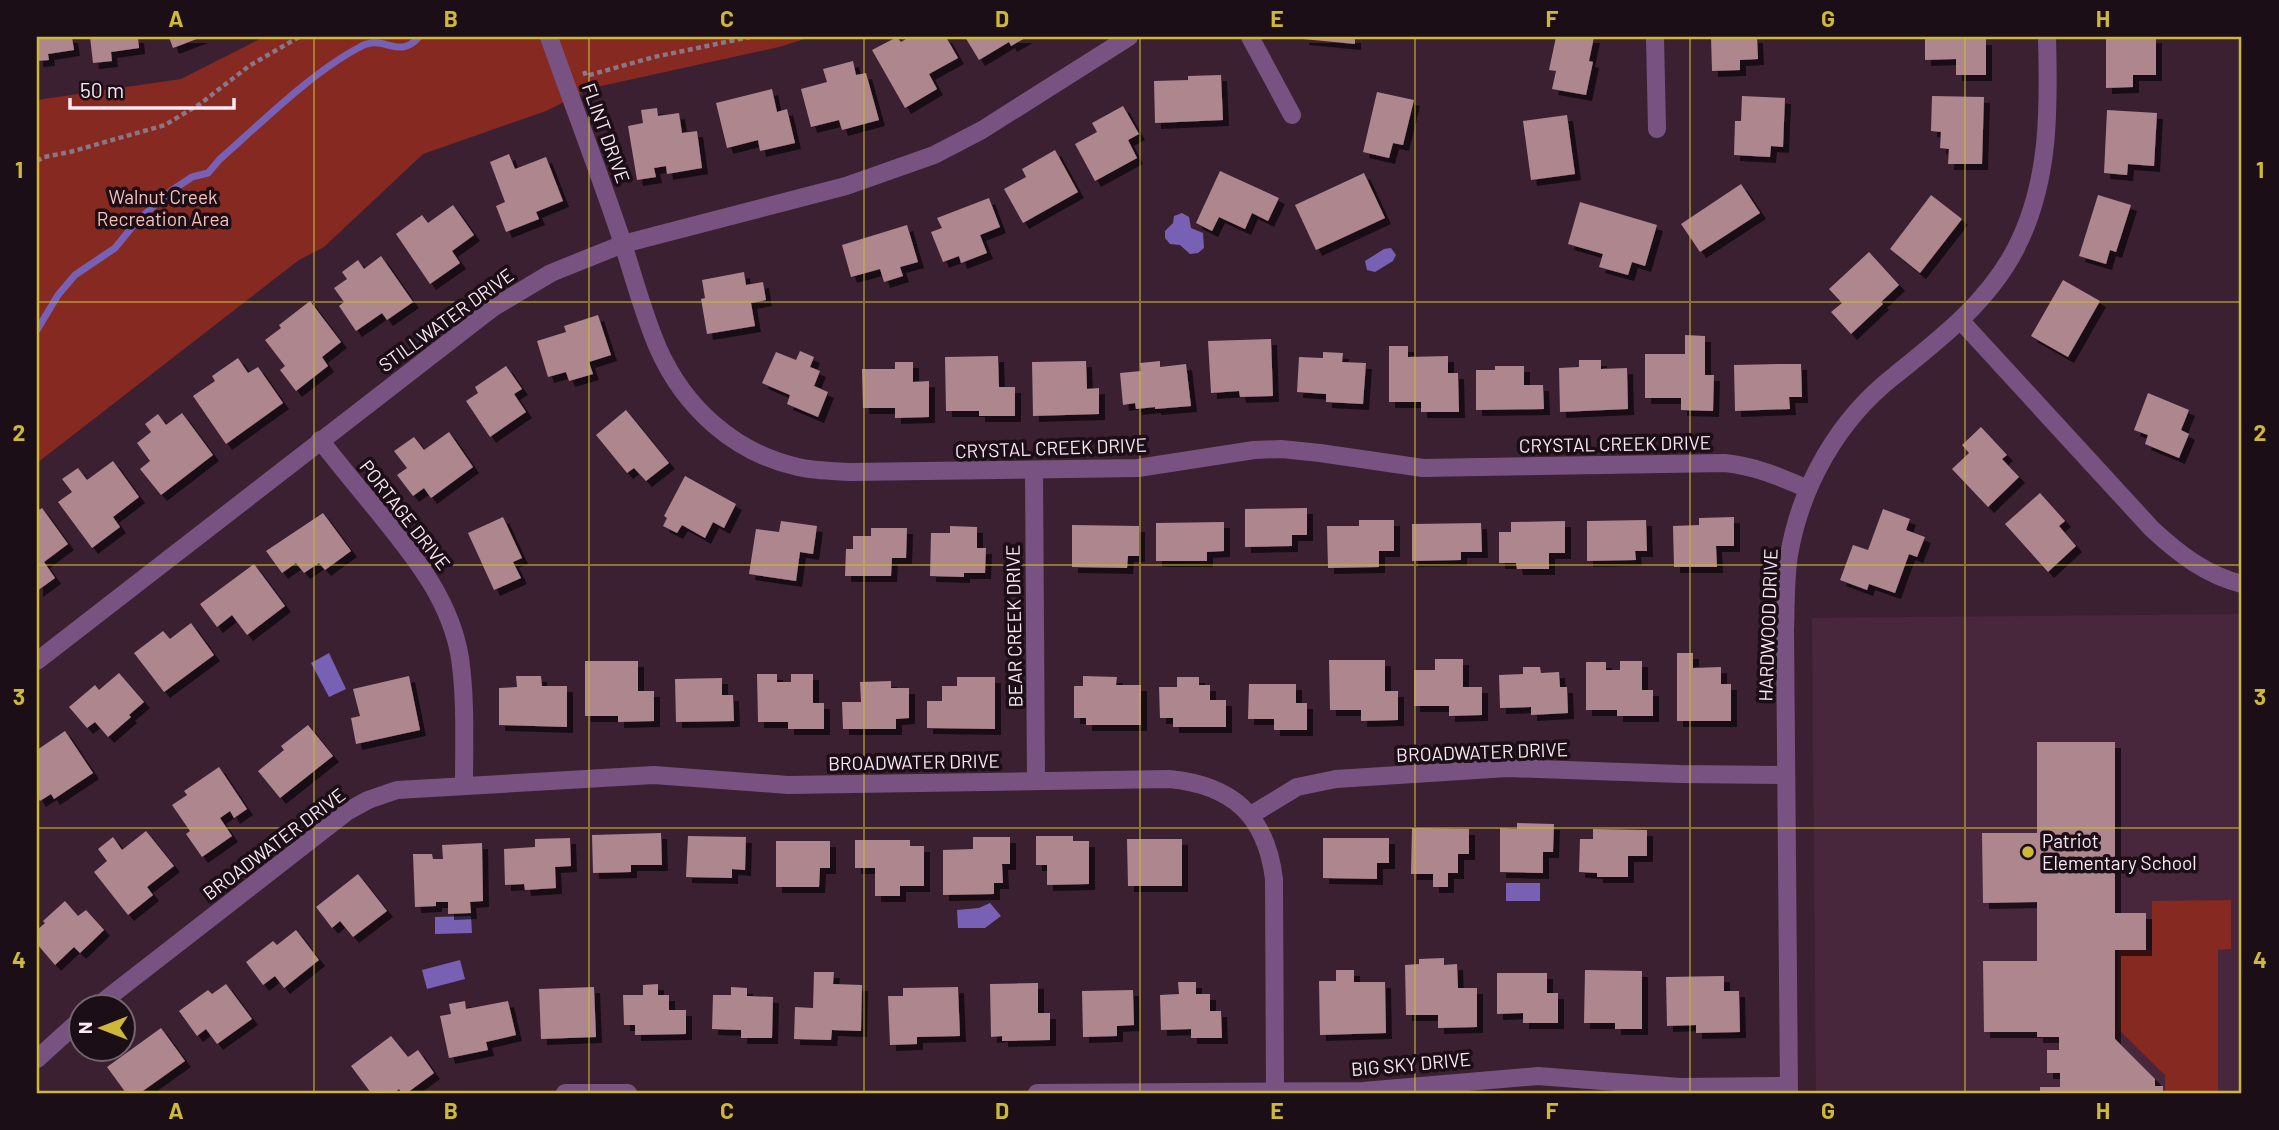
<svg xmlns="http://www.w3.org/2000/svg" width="2279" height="1130" font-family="Barlow,sans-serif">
<defs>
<filter id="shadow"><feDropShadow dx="6" dy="6" stdDeviation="0" flood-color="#0009"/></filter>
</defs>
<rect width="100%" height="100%" fill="#3b2031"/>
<path fill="#48273c" d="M2242,614V1093H1816L1812,618Z"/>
<g fill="#852921">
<path d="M264,37H811L779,47L592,88L546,111L423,154L324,247L299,260L37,463V100L181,79Z"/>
<path d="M2231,900V949L2218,950V1093H2165V1075L2119,1030V950H2152V901Z"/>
</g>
<g fill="#7861b5">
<path d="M1182,213L1189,217L1191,228L1203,233L1204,248L1198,253L1190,254L1180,245L1170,244L1165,238V231L1173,223L1174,216Z"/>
<path d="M1391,248L1396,255L1393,261L1375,272L1367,270L1365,261L1384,249Z"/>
<path d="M329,653L346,689L329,697L311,663Z"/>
<rect x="1506" y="883" width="34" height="18"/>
<path d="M990,903L1001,916L985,928H958L957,910L979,908Z"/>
<path d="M471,916L472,933L435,934V917Z"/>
<path d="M460,960L465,979L427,989L422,970Z"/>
</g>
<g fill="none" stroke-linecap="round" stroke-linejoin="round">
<path stroke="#7861b5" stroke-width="7" d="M37,330L58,295L75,275L115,248L137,221L171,191L192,177L208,173L220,159C261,123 312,72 360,47C384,33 398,61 419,37"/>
</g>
<g fill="#ae868e" filter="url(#shadow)">
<path d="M37,37H72L74,50L48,54L49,60L37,61Z"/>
<path d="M90,37H138L139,48L111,52L112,61L93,63Z"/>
<path d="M169,37H202L173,48Z"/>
<path d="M897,37L901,42L909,37H946L958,58L929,74L937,89L905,108L872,50Z"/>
<path d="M965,37H1027L1011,46L1009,42L979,60Z"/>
<path d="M1303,37H1355V44L1303,39Z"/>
<path d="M1556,37H1594L1589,61L1593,62L1586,95L1552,89L1556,71L1549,70Z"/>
<path d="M1711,37H1757L1758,59L1740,60V70L1712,71Z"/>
<path d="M1925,37H1977V39H1986V75H1956V59L1925,60Z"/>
<path d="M2106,37H2156V75H2133V87L2106,88Z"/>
<path d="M853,61L856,75L866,73L879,120L842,130L839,120L811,127L801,89L827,82L823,69Z"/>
<path d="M1221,75L1223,120L1155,123L1154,81L1188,80V76Z"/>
<path d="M772,89L777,112L787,109L795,143L760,151L758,140L727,148L716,103Z"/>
<path d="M1377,92L1414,100L1403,145L1393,143L1389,158L1363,152Z"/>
<path d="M1742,96L1785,98L1783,147L1771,146L1770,157L1734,155L1735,121H1741Z"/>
<path d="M1932,96L1984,97L1982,164H1948L1949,149L1940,148L1941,132L1931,131Z"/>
<path d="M1123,106L1139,134L1128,140L1137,158L1095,181L1075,144L1097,132L1092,123Z"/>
<path d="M657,108L658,116L679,113L682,133L697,131L702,168L667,174L666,166L654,168L656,177L637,180L628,126L643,123L641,110Z"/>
<path d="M2107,110L2157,113L2154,166L2128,164L2127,175L2104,173Z"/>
<path d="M1567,115L1575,174L1531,180L1523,121Z"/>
<path d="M1055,150L1078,192L1023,223L1004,189L1026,177L1022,169Z"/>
<path d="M509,154L515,169L546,157L563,201L536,212L539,219L506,232L496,206L505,202L490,162Z"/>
<path d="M1220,171L1279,198L1268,221L1252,213L1245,229L1219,217L1212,231L1196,223Z"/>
<path d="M1364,173L1385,218L1316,250L1295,205Z"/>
<path d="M1741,184L1760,213L1700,252L1681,224Z"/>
<path d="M1931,195L1962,219L1920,273L1890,249Z"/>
<path d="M2098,195L2131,205L2116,252L2110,250L2106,264L2079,256Z"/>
<path d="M989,198L1000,227L980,235L987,253L961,263L959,256L943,262L931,232L942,228L937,218Z"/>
<path d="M1580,202L1657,225L1645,266L1632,262L1628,275L1599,267L1603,254L1568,244Z"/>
<path d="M453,205L474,235L452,251L460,263L430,284L396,234L422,215L428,223Z"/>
<path d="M907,225L918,262L900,267L903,276L884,282L880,269L851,277L842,245Z"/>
<path d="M1869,252L1899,285L1881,302L1883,304L1851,334L1831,312L1842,303L1829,289Z"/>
<path d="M381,256L413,302L387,320L382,313L356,331L339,306L344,302L334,288L347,279L342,272L358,260L364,269Z"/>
<path d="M744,272L746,285L763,282L766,300L751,303L755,326L707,334L701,299L705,298L702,280Z"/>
<path d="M2063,280L2100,301L2068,357L2031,336Z"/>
<path d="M310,301L341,342L322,357L328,366L296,391L280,370L285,366L265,340L281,328L279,325Z"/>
<path d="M598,315L611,355L589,362L593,374L569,381L566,372L548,377L537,341L566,332L564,326Z"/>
<path d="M1685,335L1705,336V375H1714L1713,411L1681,410V398H1645V354H1685Z"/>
<path d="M1271,339L1273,396L1240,397L1239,391L1211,393L1208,341Z"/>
<path d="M1389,346H1408V357L1448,356V373H1458L1459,412H1421V402H1389Z"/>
<path d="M800,351L814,357L810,367L820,371L814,386L828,392L818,417L787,404L790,395L762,383L776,352L796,360Z"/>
<path d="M1323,352L1343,353L1342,362L1366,363L1363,404L1326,402V394L1297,392L1299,357L1323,358Z"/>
<path d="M998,356L999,387H1015V416H979V411H946L945,357Z"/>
<path d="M238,358L248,373L258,367L283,403L226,444L193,396L215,381L212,376Z"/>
<path d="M1579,360H1601V369L1627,368L1628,409L1560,412L1559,368L1579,367Z"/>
<path d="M1086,361L1087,389L1099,388V414L1033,416L1032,362Z"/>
<path d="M1160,361V367L1186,364L1191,406L1155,409V407L1136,409L1135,403L1123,405L1120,373L1141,371L1140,363Z"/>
<path d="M895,362H913V382L929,381V417L895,418V408H863L862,369H895Z"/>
<path d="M1779,364H1801L1802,397H1789L1790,409L1735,411L1734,365Z"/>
<path d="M506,366L522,389L514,394L526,412L490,437L466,401L478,393L475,387Z"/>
<path d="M1495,366H1524V385H1543L1544,409L1476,410V370H1495Z"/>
<path d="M2148,393L2189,410L2181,430L2189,434L2179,458L2145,444L2148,435L2134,430Z"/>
<path d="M626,410L669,463L646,481L634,468L627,473L596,435Z"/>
<path d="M182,413L213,455L161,495L140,469L150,461L137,443L151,432L145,424L158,414L166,425Z"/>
<path d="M1981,427L2007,455L2002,459L2019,477L1988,507L1952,469L1969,453L1962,445Z"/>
<path d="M449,432L473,467L431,498L424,488L413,496L397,475L407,468L394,451L414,437L424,450Z"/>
<path d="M113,461L139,497L113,517L120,527L92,548L58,502L72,492L62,479L78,468L87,480Z"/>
<path d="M685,476L736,504L724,528L713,522L705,538L682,525L677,533L663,526L667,518L664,516Z"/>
<path d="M2040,493L2065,521L2059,526L2076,546L2048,572L2005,524Z"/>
<path d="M42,508L68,544L44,562L55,578L37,591V511Z"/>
<path d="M1307,508V535H1292V546L1245,547V509Z"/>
<path d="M1883,509L1910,519L1906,530L1925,537L1917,557L1909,554L1895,593L1869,584L1867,590L1840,580L1853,545L1868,550Z"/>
<path d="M323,513L351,551L325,570L319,563L304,573L296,563L282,573L266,551Z"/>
<path d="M503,517L522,558L513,562L521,578L494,590L468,533Z"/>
<path d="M1734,517V546H1716L1717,567H1674L1673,526L1699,525V518Z"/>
<path d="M1359,520H1394V551H1379V567L1328,568L1327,526H1359Z"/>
<path d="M1646,520L1647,551H1635L1636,560L1587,561V521Z"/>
<path d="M781,521L817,526L813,554L800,552L796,581L749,574L756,529L779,532Z"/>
<path d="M1565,521V553H1549V569H1517L1516,563H1499V532H1511V522Z"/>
<path d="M1224,522V551L1207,552V561H1156V523Z"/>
<path d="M1481,523L1482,552H1461V560L1412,561V524Z"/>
<path d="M1072,525L1139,526V556H1128L1127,568L1072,567Z"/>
<path d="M950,526L977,527V548H986L985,573H964V577L930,576L931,533H950Z"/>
<path d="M871,528H907L906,558H892L891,576H845L846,549H853V536H871Z"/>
<path d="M254,564L285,606L247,635L232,615L217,627L200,604Z"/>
<path d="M191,623L214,655L164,692L134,653L163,631L170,639Z"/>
<path d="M1677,653H1693V668L1721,667V684H1731V721H1677Z"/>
<path d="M1435,659H1463V687H1482V715L1449,716V706H1414V670H1435Z"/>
<path d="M1329,660H1385V691H1398V720L1361,721V710H1330Z"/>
<path d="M585,661H638V691H654V721L618,722V716H585Z"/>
<path d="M1620,661H1642V690H1653V716H1617V710H1586V662H1606V670H1620Z"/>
<path d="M1523,667H1540L1541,673L1559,672L1560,687H1567L1568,713L1531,715V707L1500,708L1499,675L1523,674Z"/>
<path d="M119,673L144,702L129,715L131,717L108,737L95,722L87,728L69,707L95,685L99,690Z"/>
<path d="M757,674H777V682H791V674H813V703H824V729H788V722H758Z"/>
<path d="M409,676L420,730L356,744L351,718L360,716L353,689Z"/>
<path d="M516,676H541L542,686H567V727L499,725V688L517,687Z"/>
<path d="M1083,676L1117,677L1116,685H1141V725H1086V718H1074V686H1083Z"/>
<path d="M957,677H995V729L927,728V701H942V686H957Z"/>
<path d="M1177,677H1199V685H1210V700H1226V727H1173V718H1160L1159,687H1177Z"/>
<path d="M722,678V695H733L734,721L676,722L675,679Z"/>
<path d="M891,681V688H909V718L896,719V729H843L842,702H861L860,682Z"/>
<path d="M1249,684H1296V703H1307V730H1274V719H1248Z"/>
<path d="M308,725L333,756L280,798L258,771L284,750L281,746Z"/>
<path d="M65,731L93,773L54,799L51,794L40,801L37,796V750Z"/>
<path d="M2037,742H2115V913H2146V950H2115V1039L2155,1079V1086H2163V1093H2040V1087H2060V1073H2047V1050H2059V1037H2037V1032H1984L1983,961H2037V902L1983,903L1982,833H2037Z"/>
<path d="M219,767L247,809L234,818L230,811L220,818L232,836L202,857L186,834L190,831L172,805L187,795L184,791Z"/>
<path d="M1517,823L1554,824L1553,852H1543V873L1500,872V828L1517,829Z"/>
<path d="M1412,828L1469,829V854H1458V873H1448V887H1433V874H1411Z"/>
<path d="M1593,829L1647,830V856H1628V877H1597V873L1579,872L1580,839H1593Z"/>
<path d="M146,831L174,866L147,887L153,895L128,915L94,872L107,861L98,849L113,837L122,850Z"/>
<path d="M661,833L662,865H631V872L593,873L592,835Z"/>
<path d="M688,836L746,837L745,870L732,869V878L686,877Z"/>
<path d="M1036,836H1073V841H1089V884L1047,885V865H1036Z"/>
<path d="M973,837H1010V864H1002L1003,883H994V894L943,895V850L973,849Z"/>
<path d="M570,838L571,866L555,867L556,888L525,890L524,884L505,885L504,849L535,847V839Z"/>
<path d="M1323,838H1389V863H1377V879L1323,878Z"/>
<path d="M1127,839H1182V886H1128Z"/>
<path d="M855,840H910V846H924V886H900V896H875V868H855Z"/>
<path d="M776,841H830V868H820L819,887H776Z"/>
<path d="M482,843L483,901L470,902L471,913L448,914V902H436V906L415,907L413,854H432L433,859H443L442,845Z"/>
<path d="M358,874L387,911L353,937L340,921L332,928L316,907Z"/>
<path d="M65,901L78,916L86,910L104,930L80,953L74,947L55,965L37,944V930L45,923L43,921Z"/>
<path d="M296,930L319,960L284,988L275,976L263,985L246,962L273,941L277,945Z"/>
<path d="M1444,958V965L1457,964L1458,988H1477V1027L1438,1028V1015H1406L1405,965L1419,964V959Z"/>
<path d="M1336,970H1354V982H1385L1386,1033L1320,1035L1319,981H1336Z"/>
<path d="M1585,970L1642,971V1029H1615V1023H1584Z"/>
<path d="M814,972H834L833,984L862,985L861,1031L832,1030L831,1040L794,1039L795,1007L813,1008Z"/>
<path d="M1497,973H1547V993H1558V1023H1523V1013L1497,1014Z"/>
<path d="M1724,976V991H1739L1740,1032L1696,1033V1025L1667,1026L1666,977Z"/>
<path d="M1178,982H1196V994H1210V1011H1221L1222,1038H1191V1029L1161,1030L1160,995L1179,994Z"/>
<path d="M1038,983V1013H1050V1040L1002,1041V1036L991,1037L990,984Z"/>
<path d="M226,984L252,1019L217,1044L206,1029L197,1036L179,1011L208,990L212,994Z"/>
<path d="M658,984V995H669V1010H686V1034L635,1035V1025H624L623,995H643V985Z"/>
<path d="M594,987L596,1037L541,1039L539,989Z"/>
<path d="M731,987L747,988V996L773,997L772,1038H741V1030L712,1029L713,995H731Z"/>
<path d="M958,987L960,1036L917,1037V1044L890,1045L888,996H903V988Z"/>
<path d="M1133,990L1134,1025L1117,1026V1036L1083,1037L1082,991Z"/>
<path d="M465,1001L466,1009L508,1001L516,1035L486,1042L488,1050L449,1058L440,1016L451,1014L449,1004Z"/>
<path d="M161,1028L185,1061L140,1093H126L107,1067Z"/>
<path d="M391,1036L408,1057L418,1050L434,1073L407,1093H402L399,1089L394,1093H371L351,1066Z"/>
</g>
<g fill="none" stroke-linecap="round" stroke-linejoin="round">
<g stroke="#8c7584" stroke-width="4.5" stroke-dasharray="5 3.5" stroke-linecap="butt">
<path d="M584,71L586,76L654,57L750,37"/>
<path d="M37,161L44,157L70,152L165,125L200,104L249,66L299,37"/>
</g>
<g stroke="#785382" stroke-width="18">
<path d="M549,37C572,102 597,167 619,232C632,270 642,311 658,348C684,407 734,453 798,467C815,471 834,471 851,472L1138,468L1254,450L1281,449L1320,453L1423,468L1725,463C1755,466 1780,477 1808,489"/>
<path d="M1250,37L1292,115"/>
<path d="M1655,37L1657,129"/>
<path d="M1961,321L2152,529C2179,554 2206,575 2242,584"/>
<path d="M320,440C341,467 363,493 384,519C418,561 451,603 460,658C466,700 464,743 464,786"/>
<path d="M1034,471L1036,780"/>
<path d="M37,661L494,307L551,273L623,244L846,186L934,155L982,130L1129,37"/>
<path d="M1251,815L1297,787L1336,779L1507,768L1680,774L1786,775"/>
<path d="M96,1007L348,811L368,800L397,790L654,775L788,785L1169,779C1232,785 1266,815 1274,879L1275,1090"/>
<path d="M37,1059L80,1020"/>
<path d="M565,1093H628"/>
<path d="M1037,1093L1363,1091L1538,1076L1680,1087L1788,1086"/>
<path d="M1789,1093L1785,630C1786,605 1785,580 1789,555C1801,485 1838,420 1894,376C1940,339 1987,303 2015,250C2050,183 2049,110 2047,37"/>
</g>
</g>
<path fill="none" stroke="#ceb837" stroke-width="2" stroke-opacity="0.55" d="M314,37V1093M589,37V1093M864,37V1093M1140,37V1093M1415,37V1093M1690,37V1093M1965,37V1093M37,302H2242M37,565H2242M37,828H2242"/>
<circle fill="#ceb837" stroke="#1b0e16" stroke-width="2.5" cx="2028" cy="852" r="7"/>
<g text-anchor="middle" stroke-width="7" stroke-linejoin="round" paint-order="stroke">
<g font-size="19" fill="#fae8f3" stroke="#1b0e16">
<text transform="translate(606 133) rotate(70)" y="7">FLINT DRIVE</text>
<text transform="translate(446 320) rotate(-36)" y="7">STILLWATER DRIVE</text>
<text transform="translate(1615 444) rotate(-1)" y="7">CRYSTAL CREEK DRIVE</text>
<text transform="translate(1051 448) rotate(-2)" y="7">CRYSTAL CREEK DRIVE</text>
<text transform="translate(405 515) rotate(52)" y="7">PORTAGE DRIVE</text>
<text transform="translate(1768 625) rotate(-88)" y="7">HARDWOOD DRIVE</text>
<text transform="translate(1014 626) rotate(-91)" y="7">BEAR CREEK DRIVE</text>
<text transform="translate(1482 752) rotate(-2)" y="7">BROADWATER DRIVE</text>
<text transform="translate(914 762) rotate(-1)" y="7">BROADWATER DRIVE</text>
<text transform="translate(274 844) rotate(-37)" y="7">BROADWATER DRIVE</text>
<text transform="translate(1411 1064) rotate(-5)" y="7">BIG SKY DRIVE</text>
</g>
<g font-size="19" fill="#f7c1b8" stroke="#1b0e16">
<text x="163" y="204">Walnut Creek<tspan x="163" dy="22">Recreation Area</tspan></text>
</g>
<g font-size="19" fill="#fae8f3" stroke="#1b0e16" text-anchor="start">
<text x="2042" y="848">Patriot<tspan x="2042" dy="22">Elementary School</tspan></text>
</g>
</g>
<rect width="2279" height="1130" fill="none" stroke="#1b0e16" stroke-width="77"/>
<g transform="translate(102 1028) rotate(270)"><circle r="33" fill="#1b0e16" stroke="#74656e" stroke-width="2"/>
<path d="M0-5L12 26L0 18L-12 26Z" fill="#ceb837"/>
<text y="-10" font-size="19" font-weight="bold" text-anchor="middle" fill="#fae8f3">N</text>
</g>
<path d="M70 98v10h164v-10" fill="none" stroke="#fae8f3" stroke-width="3.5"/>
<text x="80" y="98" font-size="21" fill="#fae8f3" stroke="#1b0e16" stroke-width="5" paint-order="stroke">50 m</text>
<rect x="38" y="38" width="2202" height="1054" fill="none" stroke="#ceb837" stroke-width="2.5"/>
<g font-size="23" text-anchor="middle" font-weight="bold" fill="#ceb837">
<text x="176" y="27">A</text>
<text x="451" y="27">B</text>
<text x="727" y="27">C</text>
<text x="1002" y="27">D</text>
<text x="1277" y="27">E</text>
<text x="1552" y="27">F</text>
<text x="1828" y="27">G</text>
<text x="2103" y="27">H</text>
<text x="19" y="178">1</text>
<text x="2260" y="178">1</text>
<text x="19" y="441">2</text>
<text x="2260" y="441">2</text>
<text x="19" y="705">3</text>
<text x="2260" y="705">3</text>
<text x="19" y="968">4</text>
<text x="2260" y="968">4</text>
<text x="176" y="1119">A</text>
<text x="451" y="1119">B</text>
<text x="727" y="1119">C</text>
<text x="1002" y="1119">D</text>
<text x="1277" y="1119">E</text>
<text x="1552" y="1119">F</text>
<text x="1828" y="1119">G</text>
<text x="2103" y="1119">H</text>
</g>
</svg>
